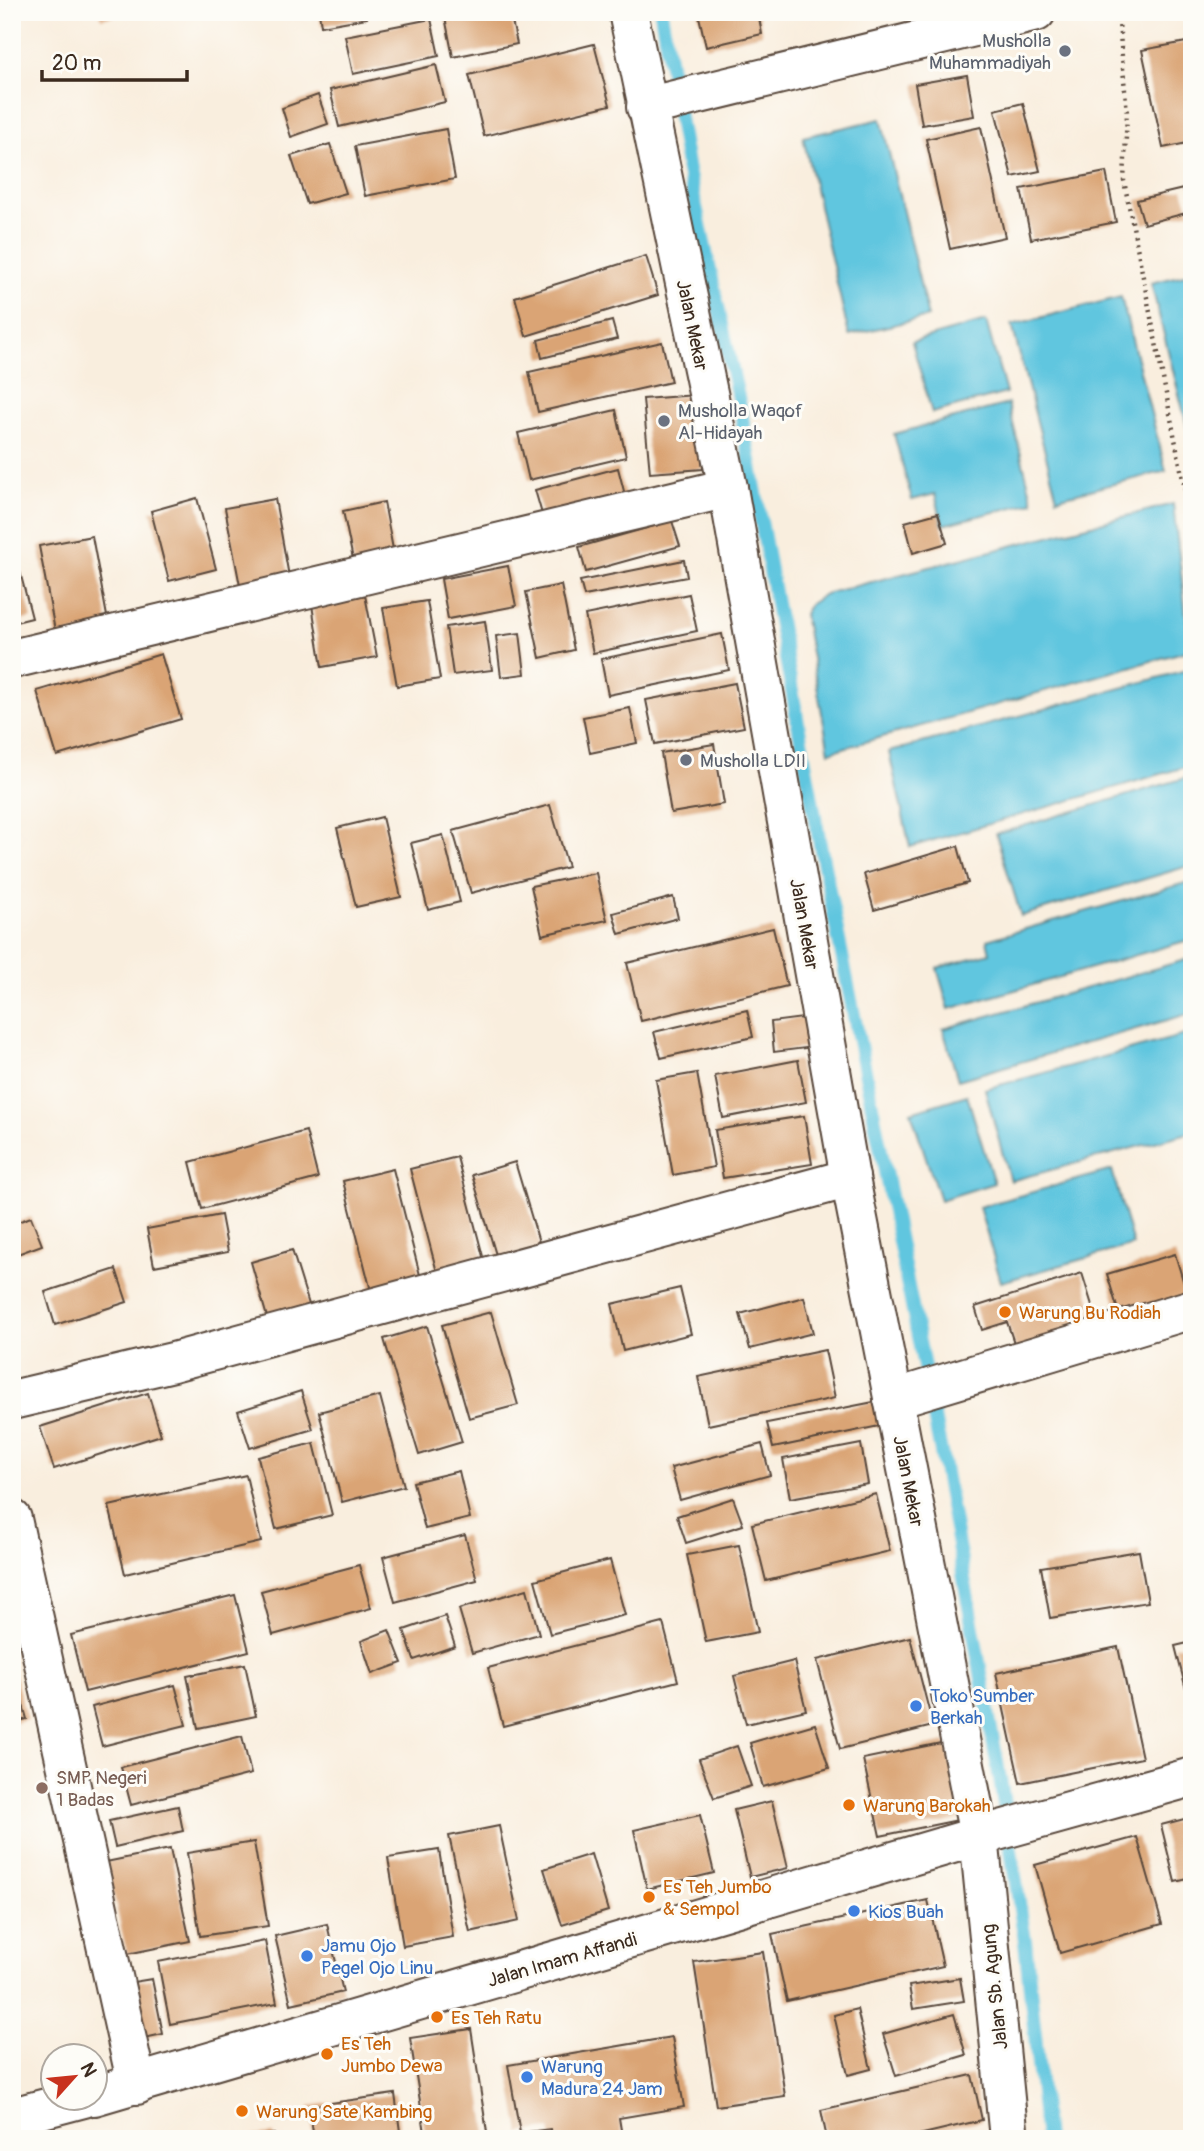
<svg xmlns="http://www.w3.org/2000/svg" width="1204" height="2151" font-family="Pangolin,sans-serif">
<rect width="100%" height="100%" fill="#fdfcf7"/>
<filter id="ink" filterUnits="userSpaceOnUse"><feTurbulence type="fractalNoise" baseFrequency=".0143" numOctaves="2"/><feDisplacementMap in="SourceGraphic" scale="14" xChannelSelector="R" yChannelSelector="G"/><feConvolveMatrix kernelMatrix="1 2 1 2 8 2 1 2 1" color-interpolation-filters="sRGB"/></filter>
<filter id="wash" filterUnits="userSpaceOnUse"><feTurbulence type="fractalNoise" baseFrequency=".00686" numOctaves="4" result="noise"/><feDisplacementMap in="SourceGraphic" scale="28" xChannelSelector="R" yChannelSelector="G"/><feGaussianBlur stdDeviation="1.57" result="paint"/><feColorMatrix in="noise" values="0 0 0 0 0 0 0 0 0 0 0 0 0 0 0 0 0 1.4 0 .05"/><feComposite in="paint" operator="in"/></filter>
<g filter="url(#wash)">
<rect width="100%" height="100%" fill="#f9eede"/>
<g fill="#61c6df" stroke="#4e787e" stroke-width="2">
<path d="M881,119L928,317L849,335L803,137Z"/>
<path d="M1192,273V446L1151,283Z"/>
<path d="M1121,297L1166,471L1057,498L1012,325Z"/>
<path d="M986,321L1006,393L932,413L912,342Z"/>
<path d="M1008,404L1033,502L943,525L935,494L912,500L894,434Z"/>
<path d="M1173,504L1190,650L829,752L804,614L810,604L825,594Z"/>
<path d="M1190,669L1192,765L910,847L889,752Z"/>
<path d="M1192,776V865L1021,916L996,834Z"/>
<path d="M1192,881V939L949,1009L937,968L990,953L987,940Z"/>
<path d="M1192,958V1013L958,1080L943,1029Z"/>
<path d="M1192,1033V1132L1010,1181L985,1089Z"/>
<path d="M967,1095L994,1183L940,1200L911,1112Z"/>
<path d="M1112,1170L1133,1245L1001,1282L979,1207Z"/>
</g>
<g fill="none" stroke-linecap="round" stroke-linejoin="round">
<path stroke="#61c6df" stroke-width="14" d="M661,12L688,171L740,406L822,855L944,1467L1001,1785L1025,1941L1046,2139"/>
</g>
<g id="blocks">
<g fill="#daa474">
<path d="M100,12H127L128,13L101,19Z"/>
<path d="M319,12H366L367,18L321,26Z"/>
<path d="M444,12H510L517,44L453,57Z"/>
<path d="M518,12H554V14L519,20Z"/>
<path d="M698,12H758L762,34L706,47Z"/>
<path d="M431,19L439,56L353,74L345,36Z"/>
<path d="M1192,41V142L1163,148L1142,50Z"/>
<path d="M594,44L610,105L484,136L469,75Z"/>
<path d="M436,65L445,102L339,127L330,90Z"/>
<path d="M967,75L974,116L922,125L915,84Z"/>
<path d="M318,95L328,124L291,137L282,108Z"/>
<path d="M1023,103L1040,171L1012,177L995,110Z"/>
<path d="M981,127L1005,237L950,249L926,139Z"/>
<path d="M446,129L455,179L365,196L355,146Z"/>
<path d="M330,144L346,193L307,204L291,156Z"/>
<path d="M1106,172L1116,222L1031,239L1021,189Z"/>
<path d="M1183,189L1190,212L1144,224L1137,200Z"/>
<path d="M646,256L658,295L526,336L515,297Z"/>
<path d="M612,321L617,339L542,358L538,340Z"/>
<path d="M662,342L671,382L538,412L529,372Z"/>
<path d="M696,395L703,469L650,473L643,399Z"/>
<path d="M616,410L626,457L529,480L518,433Z"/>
<path d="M618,468L626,499L544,521L535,490Z"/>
<path d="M197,498L216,569L169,581L151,511Z"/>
<path d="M275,499L290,582L241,591L225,508Z"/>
<path d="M384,502L396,565L356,574L343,511Z"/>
<path d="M938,513L947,543L913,553L905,522Z"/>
<path d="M672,521L680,546L586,572L579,547Z"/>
<path d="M92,536L109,627L56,636L39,546Z"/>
<path d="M684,560L687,577L584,596L580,581Z"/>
<path d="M508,566L516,606L448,619L441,579Z"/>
<path d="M19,568L32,618L12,623V570Z"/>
<path d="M561,585L574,650L540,658L526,592Z"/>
<path d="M689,594L697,631L593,653L585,615Z"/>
<path d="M365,595L377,657L322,667L312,605Z"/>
<path d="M427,601L440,679L397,686L383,608Z"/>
<path d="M485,621L492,670L453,675L446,627Z"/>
<path d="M520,633L525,674L501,677L496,636Z"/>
<path d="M722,634L729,670L608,695L601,659Z"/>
<path d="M161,654L181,719L57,756L37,691Z"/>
<path d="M735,683L744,727L655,744L646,700Z"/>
<path d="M630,708L637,743L590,753L583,717Z"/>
<path d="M714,744L724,804L671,813L661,753Z"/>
<path d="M550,805L568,867L471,893L453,831Z"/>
<path d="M382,817L401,897L356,907L337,828Z"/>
<path d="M443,835L460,902L428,910L411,843Z"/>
<path d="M958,846L968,883L874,910L864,874Z"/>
<path d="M596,873L607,920L542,935L531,886Z"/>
<path d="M673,897L678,918L619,934L613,913Z"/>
<path d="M773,928L787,986L641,1021L627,963Z"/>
<path d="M747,1010L753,1037L661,1058L654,1032Z"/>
<path d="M810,1017L814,1047L774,1052L771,1022Z"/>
<path d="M798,1060L806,1102L723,1118L715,1076Z"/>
<path d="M697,1073L714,1167L673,1175L656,1080Z"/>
<path d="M804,1116L812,1164L723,1178L715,1130Z"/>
<path d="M306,1131L318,1178L202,1209L190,1162Z"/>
<path d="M457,1157L486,1268L439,1280L410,1169Z"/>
<path d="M515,1162L542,1252L499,1265L472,1175Z"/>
<path d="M393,1169L422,1283L372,1295L343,1181Z"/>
<path d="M221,1215L228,1252L154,1266L147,1229Z"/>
<path d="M31,1217L42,1245L12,1256V1224Z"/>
<path d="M292,1250L311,1311L269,1324L251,1262Z"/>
<path d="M1175,1254L1188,1297L1120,1317L1107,1274Z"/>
<path d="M116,1269L127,1302L55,1325L45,1292Z"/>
<path d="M1082,1273L1099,1328L1018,1355L1007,1322L982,1330L975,1307Z"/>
<path d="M680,1288L691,1334L623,1351L612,1304Z"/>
<path d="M804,1297L813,1333L750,1349L740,1314Z"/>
<path d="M491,1312L518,1405L469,1418L442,1325Z"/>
<path d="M427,1326L462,1442L419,1455L384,1339Z"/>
<path d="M825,1350L835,1398L708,1425L698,1377Z"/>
<path d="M301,1391L313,1429L250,1448L238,1411Z"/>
<path d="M148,1393L161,1435L54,1469L40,1427Z"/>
<path d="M380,1396L404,1486L342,1502L319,1412Z"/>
<path d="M879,1401L884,1425L773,1448L767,1423Z"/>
<path d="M314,1443L332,1515L276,1529L258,1457Z"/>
<path d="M762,1444L770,1475L680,1500L671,1468Z"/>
<path d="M861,1444L868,1484L790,1498L783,1459Z"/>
<path d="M459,1471L470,1518L425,1529L413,1482Z"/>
<path d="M246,1475L261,1542L125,1574L109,1506Z"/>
<path d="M876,1494L890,1551L766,1581L752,1524Z"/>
<path d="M733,1498L743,1525L686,1543L677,1516Z"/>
<path d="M465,1535L477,1580L395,1602L383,1557Z"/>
<path d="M739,1545L758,1632L706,1642L687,1555Z"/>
<path d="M1139,1551L1148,1602L1050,1618L1041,1567Z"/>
<path d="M610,1560L625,1615L550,1634L535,1580Z"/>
<path d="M359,1565L371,1608L273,1635L261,1591Z"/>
<path d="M527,1589L539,1634L472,1653L459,1609Z"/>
<path d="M235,1595L249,1651L85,1692L71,1635Z"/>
<path d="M445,1616L455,1646L414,1660L404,1630Z"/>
<path d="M663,1623L678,1681L503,1726L488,1668Z"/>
<path d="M389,1630L402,1663L372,1674L361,1641Z"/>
<path d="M910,1637L933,1726L840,1749L817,1660Z"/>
<path d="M1192,1642V1709H1191L1175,1646Z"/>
<path d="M1118,1647L1142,1758L1020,1783L996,1673Z"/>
<path d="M794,1661L806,1710L746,1724L734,1676Z"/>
<path d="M245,1664L256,1716L198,1728L187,1676Z"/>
<path d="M12,1666L27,1719L12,1723Z"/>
<path d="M175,1685L186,1725L102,1746L92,1707Z"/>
<path d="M815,1724L829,1768L763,1787L750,1743Z"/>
<path d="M242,1736L251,1774L131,1805L121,1767Z"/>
<path d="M946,1742L963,1819L880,1836L863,1759Z"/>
<path d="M737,1746L751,1786L714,1798L699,1759Z"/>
<path d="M772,1801L788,1868L750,1877L734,1810Z"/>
<path d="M178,1806L183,1831L115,1847L109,1821Z"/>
<path d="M700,1815L714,1873L647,1889L634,1830Z"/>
<path d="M1192,1817V1878L1175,1882L1161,1825Z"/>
<path d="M499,1826L519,1921L470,1932L449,1836Z"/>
<path d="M1137,1837L1162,1924L1060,1953L1035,1865Z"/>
<path d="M254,1842L268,1926L200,1936L187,1853Z"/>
<path d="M170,1849L190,1941L127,1954L106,1862Z"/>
<path d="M439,1850L453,1937L403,1946L388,1858Z"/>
<path d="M591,1854L608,1911L562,1925L544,1869Z"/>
<path d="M928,1900L943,1966L787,2001L772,1934Z"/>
<path d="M327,1924L343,1992L291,2004L275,1936Z"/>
<path d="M265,1941L277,2003L170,2024L158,1962Z"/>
<path d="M763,1952L785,2096L716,2106L694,1962Z"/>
<path d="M960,1978L964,2001L913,2009L909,1986Z"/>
<path d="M152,1979L163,2034L144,2038L133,1982Z"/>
<path d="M857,2009L871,2069L848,2075L834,2015Z"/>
<path d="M954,2014L966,2055L896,2076L883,2034Z"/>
<path d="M471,2029L488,2139H426L410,2038Z"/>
<path d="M672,2037L684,2107L619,2118L622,2136L606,2139H552L550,2129L520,2133L508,2065Z"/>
<path d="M972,2075L982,2120L902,2139H827L821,2110Z"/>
<path d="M395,2094L401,2139H314L309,2106Z"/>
<path d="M753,2132L755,2139H731V2138Z"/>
<path d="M274,2134V2139H242V2137Z"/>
</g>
</g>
</g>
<g filter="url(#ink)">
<use href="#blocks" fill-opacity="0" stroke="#58473b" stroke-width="2"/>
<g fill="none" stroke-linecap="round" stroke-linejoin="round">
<defs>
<g id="minor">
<path d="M628,12L728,488L850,1178L979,1836L1009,2139"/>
<path d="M646,107L1036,12"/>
<path d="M12,659L728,488"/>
<path d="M893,1399L1192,1309"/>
<path d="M12,1400L173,1362L850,1178"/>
<path d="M12,1519L137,2085"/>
<path d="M94,2096L979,1836L1192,1777"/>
<path d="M12,2117L84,2098"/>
</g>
</defs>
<use href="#minor" stroke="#58473b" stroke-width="42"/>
<path stroke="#58473b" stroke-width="4.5" stroke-dasharray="2 5" stroke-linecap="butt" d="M1118,12L1127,113L1124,181L1192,525"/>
<use href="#minor" stroke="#fff" stroke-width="38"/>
</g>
</g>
<g fill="#6b7280" stroke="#fdfcf7" stroke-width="2.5">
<circle cx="1065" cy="51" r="7"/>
<circle cx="664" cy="421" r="7"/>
<circle cx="686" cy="760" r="7"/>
</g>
<g fill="#e8710a" stroke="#fdfcf7" stroke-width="2.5">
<circle cx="1005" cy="1312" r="7"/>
<circle cx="849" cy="1805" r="7"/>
<circle cx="649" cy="1897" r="7"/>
<circle cx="437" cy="2017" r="7"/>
<circle cx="327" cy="2054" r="7"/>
<circle cx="242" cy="2111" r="7"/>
</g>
<g fill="#3f7fe0" stroke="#fdfcf7" stroke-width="2.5">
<circle cx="916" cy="1706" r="7"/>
<circle cx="854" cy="1911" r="7"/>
<circle cx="307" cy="1956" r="7"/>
<circle cx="527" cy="2077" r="7"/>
</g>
<circle fill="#8d6e63" stroke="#fdfcf7" stroke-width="2.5" cx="42" cy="1788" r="7"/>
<g text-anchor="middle" stroke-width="6" stroke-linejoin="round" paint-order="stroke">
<g font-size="19" fill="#5b616d" stroke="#fdfcf7" text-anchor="start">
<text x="1051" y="47" text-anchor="end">Musholla<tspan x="1051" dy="22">Muhammadiyah</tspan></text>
<text x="678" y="417">Musholla Waqof<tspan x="678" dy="22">Al-Hidayah</tspan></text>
<text x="700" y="767">Musholla LDII</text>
</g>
<g font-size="19" fill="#3b2a1e" stroke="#fdfcf7">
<text transform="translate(693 325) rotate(78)" y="7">Jalan Mekar</text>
<text transform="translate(805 924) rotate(80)" y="7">Jalan Mekar</text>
<text transform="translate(909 1481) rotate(79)" y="7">Jalan Mekar</text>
<text transform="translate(562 1959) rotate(-16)" y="7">Jalan Imam Affandi</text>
<text transform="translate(994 1987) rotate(-96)" y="7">Jalan Sb. Agung</text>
</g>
<g font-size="19" fill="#c56008" stroke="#fdfcf7" text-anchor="start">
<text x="1019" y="1319">Warung Bu Rodiah</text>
<text x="863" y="1812">Warung Barokah</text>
<text x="663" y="1893">Es Teh Jumbo<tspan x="663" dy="22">&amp; Sempol</tspan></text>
<text x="451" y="2024">Es Teh Ratu</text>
<text x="341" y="2050">Es Teh<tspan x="341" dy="22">Jumbo Dewa</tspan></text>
<text x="256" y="2118">Warung Sate Kambing</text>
</g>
<g font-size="19" fill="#366cbe" stroke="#fdfcf7" text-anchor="start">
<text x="930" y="1702">Toko Sumber<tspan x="930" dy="22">Berkah</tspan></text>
<text x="868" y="1918">Kios Buah</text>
<text x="321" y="1952">Jamu Ojo<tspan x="321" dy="22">Pegel Ojo Linu</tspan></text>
<text x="541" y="2073">Warung<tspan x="541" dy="22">Madura 24 Jam</tspan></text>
</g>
<g font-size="19" fill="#785e54" stroke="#fdfcf7" text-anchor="start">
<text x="56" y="1784">SMP Negeri<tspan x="56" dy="22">1 Badas</tspan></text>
</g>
</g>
<rect width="1204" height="2151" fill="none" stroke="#fdfcf7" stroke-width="42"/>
<g transform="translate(74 2077) rotate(63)"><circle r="33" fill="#fdfcf7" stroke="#afa8a0" stroke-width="2"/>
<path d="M0-5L12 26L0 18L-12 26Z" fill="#c8321e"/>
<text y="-10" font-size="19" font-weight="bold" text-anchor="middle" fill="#3b2a1e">N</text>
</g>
<path d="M42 70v10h145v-10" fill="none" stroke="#3b2a1e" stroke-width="3.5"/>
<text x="52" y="70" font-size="21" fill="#3b2a1e" stroke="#fdfcf7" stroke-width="5" paint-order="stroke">20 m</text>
</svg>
